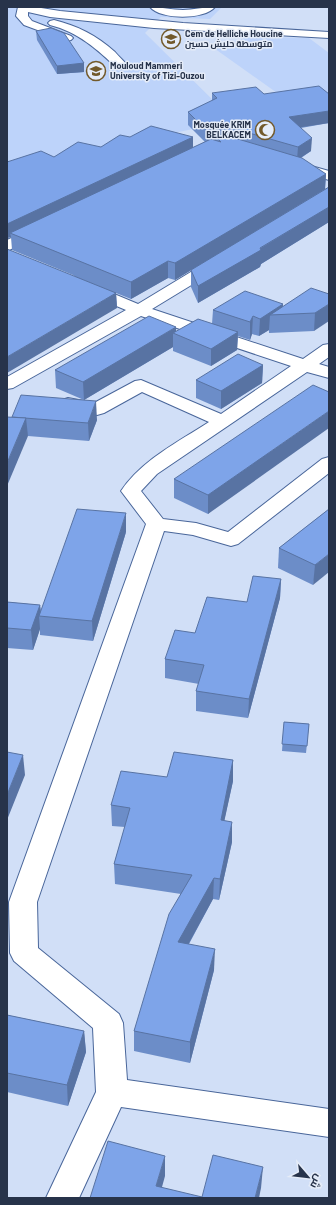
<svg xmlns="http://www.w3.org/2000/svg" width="336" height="1205" font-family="Barlow,Cairo,sans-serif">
<rect width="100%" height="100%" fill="#d1dff7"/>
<g fill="#bdd3fa">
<path d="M7,7H222L210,19L161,17L145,33L223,110L202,127L7,169Z"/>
<path d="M261,37L309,38L329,53V94L287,100L211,46L234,44L243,38Z"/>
</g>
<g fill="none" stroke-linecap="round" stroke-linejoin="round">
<defs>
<g id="minor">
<path d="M18,7H35L60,11L183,23L329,32V38L154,28L50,17L28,12V16L32,21L71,36L73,38L71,40L67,41L24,25L16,16Z"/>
<path d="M150,7C162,7 172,10 183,10C193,10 203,7 215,7C204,20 161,20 150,7Z"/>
<path d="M54,20C78,26 96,35 115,52C119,57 124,61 128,66L126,69H118C97,49 78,32 50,25L48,23L50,21Z"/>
<path d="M297,162L329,171V180L292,169L290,166L292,163Z"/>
<path d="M38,226L43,228L46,231L43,234L7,251V240Z"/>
<path d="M215,259L221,261L223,264L221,267L152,309L303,359L323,345L329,344V357L319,364L329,367V378L307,372L157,474L141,491L163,519L196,523L228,532L322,459L329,457V473L238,544L231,546L193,535L164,531L37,902L38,948L119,1014L123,1023L127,1080L329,1109V1137L121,1107L79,1198H46L96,1092L93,1028L14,961L10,953L9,902L146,524L121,491C142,460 178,442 209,422L142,392L104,413L97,415L62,408L59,404L62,400L68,398L94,403L135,381L141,380L221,414L291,366L141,316L13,388L7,389V377L126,310L83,292L81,289L83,286L89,284L95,286L138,304L209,261Z"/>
</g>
</defs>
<use href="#minor" stroke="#49669a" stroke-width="2"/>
<use href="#minor" fill="#fff" fill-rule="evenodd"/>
</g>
<g fill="#6c8dc8">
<path d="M36,31L84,63V72L57,74L37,40Z"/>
<path d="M212,93L264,94H329V123L301,128L311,151L301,158L326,174L325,189L329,187V222L261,264L260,267L198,303L191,287V270L175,280L168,278L131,299L116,293L117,308L73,275L12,250L11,237L7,238V162L54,157L101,147L130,137H193V148L205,142L188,125V112L212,101Z"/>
<path d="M329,294L314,331L269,333V330L259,336L252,334L250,340L238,336L237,350L211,366L173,351V347L84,400L56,388L55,370L176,331L212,324L213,310L283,304V307Z"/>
<path d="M263,365L262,383L221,409L196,398V380Z"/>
<path d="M329,392L208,514L174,498V479Z"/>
<path d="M7,417L97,420L89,441L28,436Z"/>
<path d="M329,509L313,585L278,568L279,548Z"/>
<path d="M126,532L93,641L40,635V629L33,650L7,648V602L40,605L41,611Z"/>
<path d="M281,579L280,598L248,718L196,711V691L199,684L165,678V659L195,633L247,602Z"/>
<path d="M284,722L309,724L306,753L282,751Z"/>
<path d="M233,760V781L224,821L232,842L219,900L213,899L189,944L214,970L190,1063L134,1051V1031L181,894L115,884L114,864L125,827L112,826L111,805L167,777Z"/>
<path d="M7,1015L84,1031L86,1052L68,1106L7,1092Z"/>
</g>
<g fill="#5873a3">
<path d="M84,63V72L57,74V66Z"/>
<path d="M329,111V123L289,129V117Z"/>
<path d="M221,125L220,138L216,137V140L207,144V131Z"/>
<path d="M193,137V150L10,233L11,237L7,238V224Z"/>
<path d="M312,138L311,151L297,160L298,147Z"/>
<path d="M326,174L325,189L175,280V263Z"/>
<path d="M329,207V222L261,264L260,267L198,303V286Z"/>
<path d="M168,261V278L131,299V282Z"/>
<path d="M116,293L117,308L7,373V357Z"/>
<path d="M283,304L282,315H270L269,330L259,336L260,319Z"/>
<path d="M329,304V321L314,331L315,313Z"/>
<path d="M253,316L252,334L250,340V322Z"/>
<path d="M176,327V334L173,333V347L84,400L83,382Z"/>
<path d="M238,332L237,350L211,366V349Z"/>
<path d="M263,365L262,383L221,409V391Z"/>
<path d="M96,401L97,420L89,441L88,423Z"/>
<path d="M329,411V428L208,514V495Z"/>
<path d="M26,418L28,436L7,486V463Z"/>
<path d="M126,513V532L93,641L92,621Z"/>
<path d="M329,554V572L313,585L315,565Z"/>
<path d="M281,579L280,598L248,718L249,699Z"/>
<path d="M40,605L41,616H39L40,629L33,650L31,630Z"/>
<path d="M23,755L25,775L7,820V795Z"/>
<path d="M233,760V781L220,841L221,820Z"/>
<path d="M232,822V842L219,900L220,879Z"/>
<path d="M214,878L213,899L178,963V942Z"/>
<path d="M215,949L214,970L190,1063V1042Z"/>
<path d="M84,1031L86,1052L68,1106L67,1085Z"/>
<path d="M165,1156V1176L159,1198L156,1186Z"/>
<path d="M263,1167L261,1188L259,1198H255Z"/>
</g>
<g fill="#7ea4e9" stroke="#5873a3">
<path d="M51,28L64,33L84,63L57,66L36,31Z"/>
<path d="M319,86L329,94V111L289,117L312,138L298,147L221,125L207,131L188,112L217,98L212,93L256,87L264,94Z"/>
<path d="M151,126L193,137L7,224V162L41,151L54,157L78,142L101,147L120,135L130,137Z"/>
<path d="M221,134L302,158L326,174L175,263L168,261L131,282L10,233L211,139L221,142L216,137Z"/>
<path d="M329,187V207L260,248L261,250L198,286L191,270Z"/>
<path d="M7,249L116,293L7,357Z"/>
<path d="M311,288L329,294V304L315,313L270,315Z"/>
<path d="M245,291L283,304L260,319L253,316L250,322L213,310Z"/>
<path d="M149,316L176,327L83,382L55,370Z"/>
<path d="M198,319L238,332L211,349L173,333Z"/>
<path d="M238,354L263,365L221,391L196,380Z"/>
<path d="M313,385L329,392V411L208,495L174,479Z"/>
<path d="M21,395L96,401L88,423L12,417Z"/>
<path d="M7,417L26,418L7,463Z"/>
<path d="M77,509L126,513L92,621L39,616Z"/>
<path d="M329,509V554L315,565L279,548Z"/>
<path d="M253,576L281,579L249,699L196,691L204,665L165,659L175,630L195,633L207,597L247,602Z"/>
<path d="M7,602L40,605L31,630L7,628Z"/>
<path d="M284,722L309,724L307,746L282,744Z"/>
<path d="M7,752L23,755L7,795Z"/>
<path d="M174,752L233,760L221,820L232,822L220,879L214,878L178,942L215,949L190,1042L134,1031L169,914L192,875L114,864L130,808L111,805L121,771L167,777Z"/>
<path d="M7,1015L84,1031L67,1085L7,1073Z"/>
<path d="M108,1141L165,1156L156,1186L202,1197L213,1155L263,1167L255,1198H90Z"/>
</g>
<defs>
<symbol id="school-ring" viewBox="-11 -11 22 22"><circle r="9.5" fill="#e5ecf8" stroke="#72592a" stroke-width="1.5"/><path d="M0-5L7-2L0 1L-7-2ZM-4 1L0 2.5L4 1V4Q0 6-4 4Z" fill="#72592a"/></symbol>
<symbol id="university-ring" viewBox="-11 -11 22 22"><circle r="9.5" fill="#e5ecf8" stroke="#72592a" stroke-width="1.5"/><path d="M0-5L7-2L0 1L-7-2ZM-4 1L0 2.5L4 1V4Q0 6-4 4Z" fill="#72592a"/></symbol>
<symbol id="mosque-ring" viewBox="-11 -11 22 22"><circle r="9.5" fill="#e5ecf8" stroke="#72592a" stroke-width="1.5"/><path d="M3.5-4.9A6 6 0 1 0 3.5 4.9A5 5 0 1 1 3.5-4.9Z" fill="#72592a"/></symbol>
</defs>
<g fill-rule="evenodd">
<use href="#school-ring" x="160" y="28" width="22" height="22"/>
<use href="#university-ring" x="85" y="60" width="22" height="22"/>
<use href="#mosque-ring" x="254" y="119" width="22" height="22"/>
</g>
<g text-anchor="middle" stroke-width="3" stroke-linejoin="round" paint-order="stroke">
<g font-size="9" font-weight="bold" fill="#27334a" stroke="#e5ecf8" text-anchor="start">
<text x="185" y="37">Cem de Helliche Houcine<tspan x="185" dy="10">متوسطة حليش حسين</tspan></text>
<text x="110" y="69">Mouloud Mammeri<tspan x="110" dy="10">University of Tizi-Ouzou</tspan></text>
<text x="251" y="128" text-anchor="end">Mosquée KRIM<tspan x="251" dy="10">BELKACEM</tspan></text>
</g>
</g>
<rect width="336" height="1205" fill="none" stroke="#27334a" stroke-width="16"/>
<g transform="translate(308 1177) rotate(118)" stroke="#e5ecf8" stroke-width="3" paint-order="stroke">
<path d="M0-3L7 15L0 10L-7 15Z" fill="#27334a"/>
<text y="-6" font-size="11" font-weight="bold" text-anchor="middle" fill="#27334a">ش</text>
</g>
</svg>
